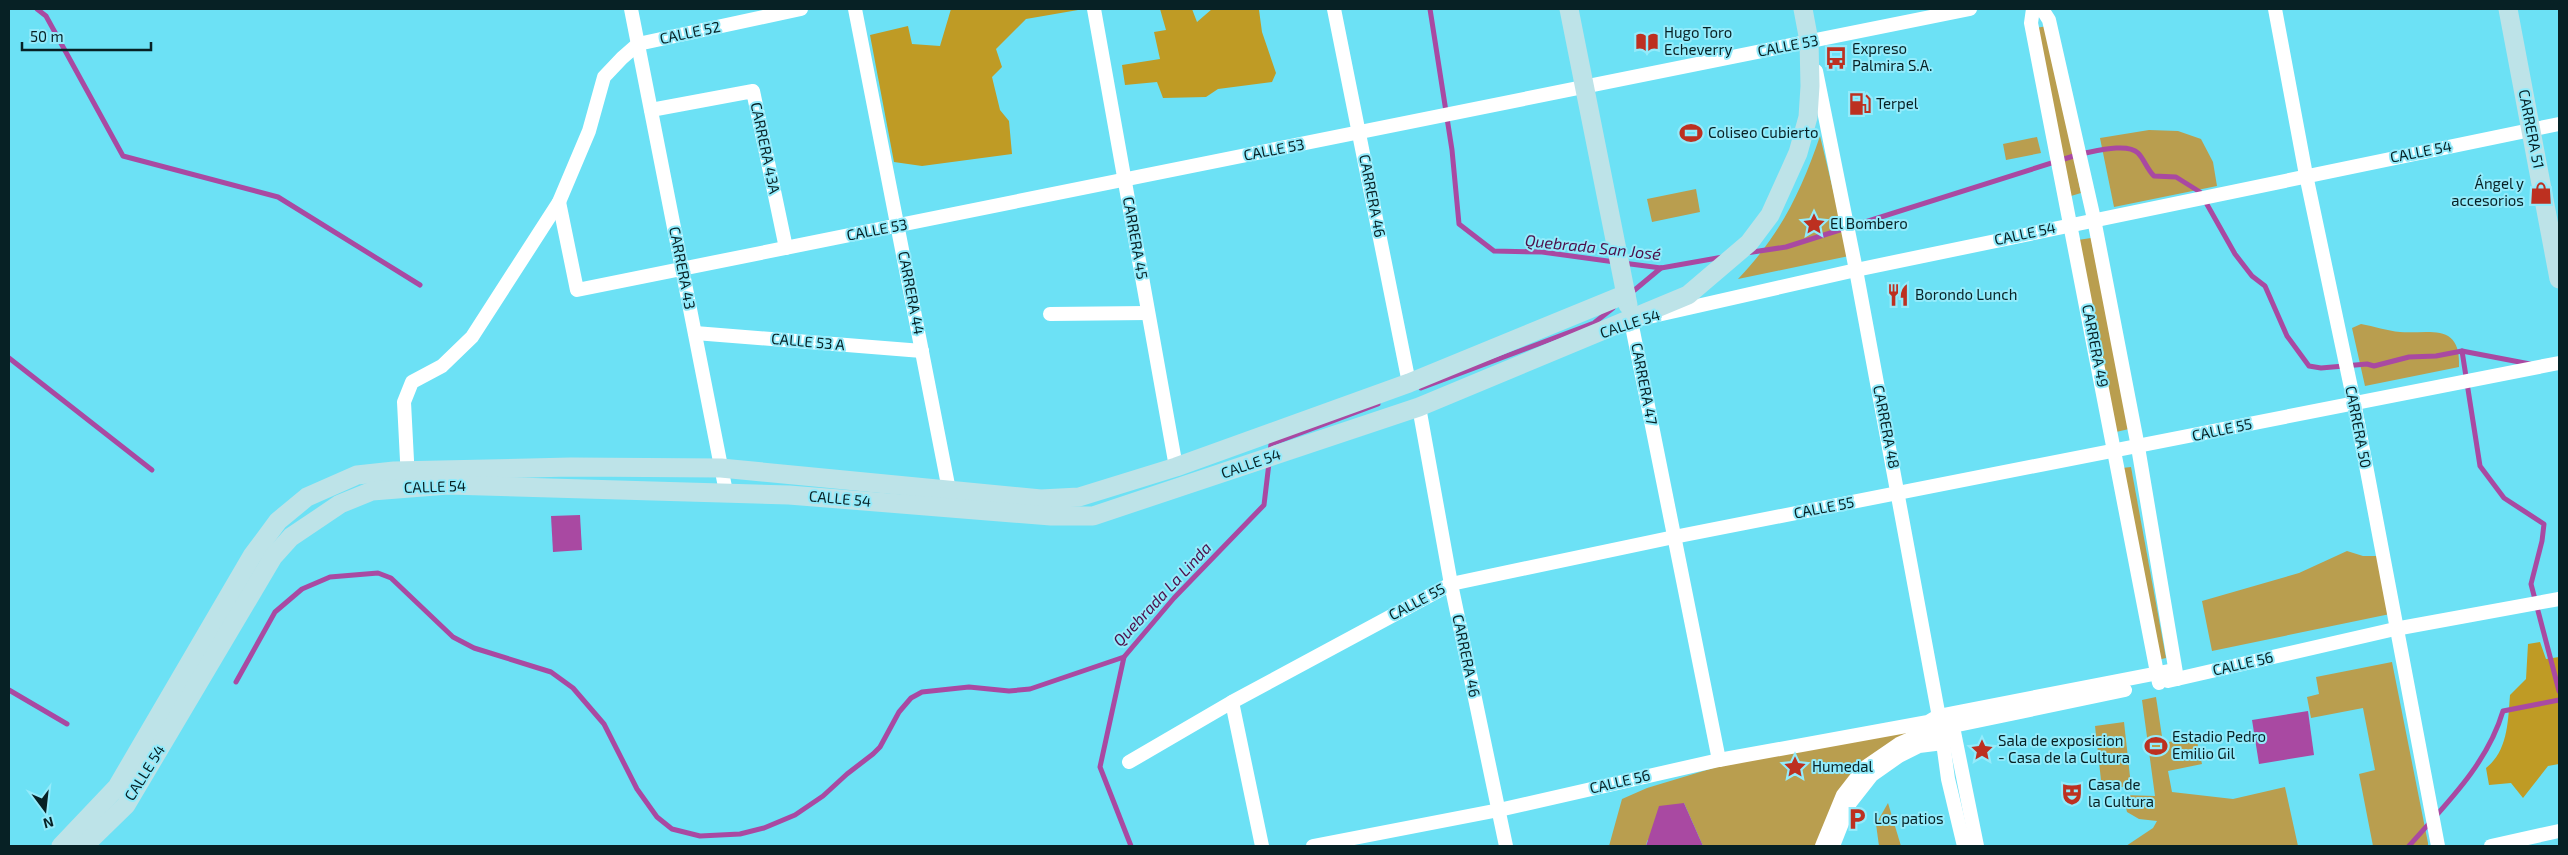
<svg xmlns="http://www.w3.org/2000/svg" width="2568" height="855" font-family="'Exo 2',sans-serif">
<rect width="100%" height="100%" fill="#6ce1f5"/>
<g fill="#b99e4f">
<path d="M2047,26L2081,193L2071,196L2036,28Z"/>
<path d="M2149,130L2178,131L2201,139L2213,162L2217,186L2114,207L2100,138Z"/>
<path d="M1820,136L1849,256L1738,279C1780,235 1801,192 1820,136Z"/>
<path d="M2037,137L2041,153L2006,160L2003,144Z"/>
<path d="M1696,189L1700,212L1652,222L1647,199Z"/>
<path d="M2091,238L2129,429L2116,432L2078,240Z"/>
<path d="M2361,324C2374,326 2387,331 2400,332C2430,334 2461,322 2459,367L2365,386L2352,328Z"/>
<path d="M2131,467L2166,658L2157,660L2122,468Z"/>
<path d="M2347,551L2363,556H2377L2390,614L2212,651L2202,601L2299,573Z"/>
<path d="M2392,662L2428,843V846H2373L2359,774L2375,770L2363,708L2311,718L2307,697L2319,694L2316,677Z"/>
<path d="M2156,697L2163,743L2196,737L2202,764L2168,771L2172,792L2233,799L2285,787L2298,846H2126L2153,828L2157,821L2139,819L2127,812L2123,795L2155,796L2142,700Z"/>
<path d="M2124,722L2131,786L2102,789L2095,726Z"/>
<path d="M1926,725L1888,750L1829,846H1703L1684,803L1647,841L1646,846H1609L1622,799L1647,788L1730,763Z"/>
<path d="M1888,803L1901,846H1879L1876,824Z"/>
</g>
<g fill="#bf9b25">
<path d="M951,9L1078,10L1026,19L996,49L1002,67L992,77L1000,110L1009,121L1012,154L922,166L894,162L870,35L908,26L912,44L940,46Z"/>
<path d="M1160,9H1192L1197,22L1212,9L1259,10L1262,32L1276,73L1272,82L1218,89L1206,97L1163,98L1157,82L1125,85L1122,65L1160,59L1154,32L1166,30Z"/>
<path d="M2540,642L2546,659L2559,657V764L2548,766L2523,798L2511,783L2489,785L2486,768C2508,751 2508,721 2510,695L2526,679L2528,644Z"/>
</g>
<g fill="#a949a2">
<path d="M580,515L582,550L553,552L551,516Z"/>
<path d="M2308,711L2314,755L2259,764L2252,720Z"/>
<path d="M1684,803L1703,846H1646L1659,806Z"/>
</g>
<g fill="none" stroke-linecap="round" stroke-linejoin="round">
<g stroke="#a949a2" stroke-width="5">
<path d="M37,9L46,16L123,156L278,197L420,285"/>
<path d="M1430,9L1452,150L1459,224L1494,251L1542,252L1615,262"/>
<path d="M1746,253L1786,247L2080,154C2093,152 2127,142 2138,153C2144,159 2147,169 2154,176L2176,177L2200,192L2235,254L2252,276L2265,286L2287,336L2309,366L2321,368L2367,364L2374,366L2409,357L2436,356L2462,351L2530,364"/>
<path d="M1623,263L1661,268L1723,257"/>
<path d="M1631,293L1661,268"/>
<path d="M2462,351L2480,466L2504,498L2544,524L2542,541L2531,584L2559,691"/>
<path d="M9,358L152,470"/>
<path d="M1421,388L1594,323L1613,308"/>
<path d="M1270,452L1271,444L1378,404"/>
<path d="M1124,657L1100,767L1131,846"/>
<path d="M236,682L275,612L302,589L330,577L378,573L391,578L453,637L474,648L551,672L573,688L604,724L637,789L657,817L672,829L700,836L740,834L764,828L795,815L823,796L847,774L873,754L880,747L899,712L911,698L922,692L969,687L1009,691L1030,689L1124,657L1174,598L1264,505L1269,463"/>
<path d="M9,690L67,724"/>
<path d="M2409,846C2445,805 2487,765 2503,711L2559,700"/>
</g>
<g stroke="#fff" stroke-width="14">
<path d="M631,9L726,492"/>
<path d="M855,9L949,490"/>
<path d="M1094,9L1176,467"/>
<path d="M1334,9L1409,383"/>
<path d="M2033,9L2031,23L2159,683"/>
<path d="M2042,9L2049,20L2094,219L2138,447L2177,679"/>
<path d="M2275,9L2306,175L2354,402L2438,846"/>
<path d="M1816,71L1856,270L1941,728L1948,779L1964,846"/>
<path d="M651,110L753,91L786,248"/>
<path d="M559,202L577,290L1970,9"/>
<path d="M1050,314L1148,313"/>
<path d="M695,333L922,351"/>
<path d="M1419,407L1451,584L1506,846"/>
<path d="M408,480L404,402L412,382L442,366L472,337L559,202L589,131L604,77L622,58L638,44L801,9"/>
<path d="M2168,681L2395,629L2559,599"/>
<path d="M1232,702L1262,846"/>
<path d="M1951,717L1977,846"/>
<path d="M1934,725L1941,728L1953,726L2125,690"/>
<path d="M1719,760L1631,321L1856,270L2559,124"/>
<path d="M1129,762L1232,702L1451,584L1674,537L2559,363"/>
<path d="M1313,846L1499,810L1719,760L1928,722L1938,716L2174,670"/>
<path d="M1822,846L1843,795L1864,768L1899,744L1917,736L1942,734"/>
<path d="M1833,846L1850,803L1872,775L1899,756L1919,746L1943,743"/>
<path d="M2491,846L2559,831"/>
</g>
<g stroke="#bde3e8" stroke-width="19">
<path d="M1569,9L1628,305"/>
<path d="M2508,9L2559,279"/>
<path d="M61,846L117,787L252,556L278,521L307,497L357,475L394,471L571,467L721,468L1041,499L1079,497L1176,467L1409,383L1626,294"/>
<path d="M84,846L126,805L273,557L291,537L340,504L372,491L448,485L789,495L1051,516H1093L1419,407L1688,295L1749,243L1770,215L1798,153L1808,117L1810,86L1809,41L1803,9"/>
</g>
</g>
<defs>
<symbol id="library-bare" viewBox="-9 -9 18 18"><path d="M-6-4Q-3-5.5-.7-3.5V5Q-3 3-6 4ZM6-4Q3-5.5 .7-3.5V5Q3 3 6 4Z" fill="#bd3020" stroke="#93ebfb" stroke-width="2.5" paint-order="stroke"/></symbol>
<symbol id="bus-bare" viewBox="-9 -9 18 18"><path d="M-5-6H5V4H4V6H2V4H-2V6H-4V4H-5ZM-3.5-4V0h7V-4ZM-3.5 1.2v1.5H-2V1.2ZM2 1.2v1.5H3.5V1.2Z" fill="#bd3020" stroke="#93ebfb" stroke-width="2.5" paint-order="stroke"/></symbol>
<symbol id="fuel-bare" viewBox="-9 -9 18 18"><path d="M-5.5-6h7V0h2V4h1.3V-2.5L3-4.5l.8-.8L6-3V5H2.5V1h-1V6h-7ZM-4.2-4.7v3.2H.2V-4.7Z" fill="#bd3020" stroke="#93ebfb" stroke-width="2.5" paint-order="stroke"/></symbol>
<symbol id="stadium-bare" viewBox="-9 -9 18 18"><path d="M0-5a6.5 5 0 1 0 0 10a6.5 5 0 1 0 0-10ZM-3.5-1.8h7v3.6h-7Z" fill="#bd3020" stroke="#93ebfb" stroke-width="2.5" paint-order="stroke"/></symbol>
<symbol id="shop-bare" viewBox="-9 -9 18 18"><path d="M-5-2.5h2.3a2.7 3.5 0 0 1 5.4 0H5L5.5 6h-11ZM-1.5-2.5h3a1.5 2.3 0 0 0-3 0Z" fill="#bd3020" stroke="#93ebfb" stroke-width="2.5" paint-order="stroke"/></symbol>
<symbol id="sight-bare" viewBox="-9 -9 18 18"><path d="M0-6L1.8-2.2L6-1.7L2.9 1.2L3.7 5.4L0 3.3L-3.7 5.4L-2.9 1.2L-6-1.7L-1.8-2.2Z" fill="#bd3020" stroke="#93ebfb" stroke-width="2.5" paint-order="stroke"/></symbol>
<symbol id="restaurant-bare" viewBox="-9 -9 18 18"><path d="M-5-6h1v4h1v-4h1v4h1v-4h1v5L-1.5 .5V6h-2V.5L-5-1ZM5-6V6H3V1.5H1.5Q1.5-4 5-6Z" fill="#bd3020" stroke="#93ebfb" stroke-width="2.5" paint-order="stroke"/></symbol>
<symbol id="theatre-bare" viewBox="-9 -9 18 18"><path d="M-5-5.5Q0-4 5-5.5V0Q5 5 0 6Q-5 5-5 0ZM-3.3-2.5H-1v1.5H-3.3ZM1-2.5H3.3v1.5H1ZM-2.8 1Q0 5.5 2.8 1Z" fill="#bd3020" stroke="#93ebfb" stroke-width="2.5" paint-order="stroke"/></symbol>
<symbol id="parking-bare" viewBox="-9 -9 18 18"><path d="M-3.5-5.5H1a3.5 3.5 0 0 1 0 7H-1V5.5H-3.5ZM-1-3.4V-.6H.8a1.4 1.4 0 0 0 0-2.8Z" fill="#bd3020" stroke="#93ebfb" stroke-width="2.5" paint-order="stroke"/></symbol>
</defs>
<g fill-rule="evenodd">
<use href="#library-bare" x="1631" y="26" width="32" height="32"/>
<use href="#bus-bare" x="1820" y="42" width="32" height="32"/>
<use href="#fuel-bare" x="1844" y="88" width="32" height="32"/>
<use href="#stadium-bare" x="1675" y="117" width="32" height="32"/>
<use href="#shop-bare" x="2525" y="177" width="32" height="32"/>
<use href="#sight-bare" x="1798" y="208" width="32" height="32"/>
<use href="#restaurant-bare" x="1882" y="279" width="32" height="32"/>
<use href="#stadium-bare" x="2140" y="730" width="32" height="32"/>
<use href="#sight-bare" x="1966" y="734" width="32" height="32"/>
<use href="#sight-bare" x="1779" y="751" width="32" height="32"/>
<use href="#theatre-bare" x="2056" y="778" width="32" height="32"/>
<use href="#parking-bare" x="1841" y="803" width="32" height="32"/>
</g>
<g text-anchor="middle" stroke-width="4" stroke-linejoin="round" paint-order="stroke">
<g font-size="15" fill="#072125" stroke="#93ebfb">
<text transform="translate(690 33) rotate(-12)" y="5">CALLE 52</text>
<text transform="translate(1788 46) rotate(-11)" y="5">CALLE 53</text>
<text transform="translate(2531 129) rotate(79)" y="5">CARRERA 51</text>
<text transform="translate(765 148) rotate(78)" y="5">CARRERA 43A</text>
<text transform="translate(1274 150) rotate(-11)" y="5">CALLE 53</text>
<text transform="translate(2421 152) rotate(-11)" y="5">CALLE 54</text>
<text transform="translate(1372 196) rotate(79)" y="5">CARRERA 46</text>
<text transform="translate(877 230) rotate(-11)" y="5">CALLE 53</text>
<text transform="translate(2025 234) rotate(-12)" y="5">CALLE 54</text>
<text transform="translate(1135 238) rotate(80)" y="5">CARRERA 45</text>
<text transform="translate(682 268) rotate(79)" y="5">CARRERA 43</text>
<text transform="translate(911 293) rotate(79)" y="5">CARRERA 44</text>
<text transform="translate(1630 324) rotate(-18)" y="5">CALLE 54</text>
<text transform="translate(808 342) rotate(5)" y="5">CALLE 53 A</text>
<text transform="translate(2095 346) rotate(79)" y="5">CARRERA 49</text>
<text transform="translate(1644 384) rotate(79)" y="5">CARRERA 47</text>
<text transform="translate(1886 427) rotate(79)" y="5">CARRERA 48</text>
<text transform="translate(2358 427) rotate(79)" y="5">CARRERA 50</text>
<text transform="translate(2222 430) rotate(-12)" y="5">CALLE 55</text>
<text transform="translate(1251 464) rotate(-19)" y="5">CALLE 54</text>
<text transform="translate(435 487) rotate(-2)" y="5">CALLE 54</text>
<text transform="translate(840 499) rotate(5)" y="5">CALLE 54</text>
<text transform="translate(1824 508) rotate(-11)" y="5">CALLE 55</text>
<text transform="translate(1417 602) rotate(-28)" y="5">CALLE 55</text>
<text transform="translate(1466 656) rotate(78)" y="5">CARRERA 46</text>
<text transform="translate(2243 664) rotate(-13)" y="5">CALLE 56</text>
<text transform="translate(145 773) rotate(-58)" y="5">CALLE 54</text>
<text transform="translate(1620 782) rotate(-13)" y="5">CALLE 56</text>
</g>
<g font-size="15" fill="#072125" stroke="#93ebfb" text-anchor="start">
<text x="1664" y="38">Hugo Toro<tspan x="1664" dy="17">Echeverry</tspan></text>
<text x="1852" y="54">Expreso<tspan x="1852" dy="17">Palmira S.A.</tspan></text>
<text x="1876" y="109">Terpel</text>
<text x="1708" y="138">Coliseo Cubierto</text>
<text x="2524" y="189" text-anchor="end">Ángel y<tspan x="2524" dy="17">accesorios</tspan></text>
<text x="1830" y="229">El Bombero</text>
<text x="1915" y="300">Borondo Lunch</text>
<text x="2172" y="742">Estadio Pedro<tspan x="2172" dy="17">Emilio Gil</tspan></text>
<text x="1998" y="746">Sala de exposicion<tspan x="1998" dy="17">- Casa de la Cultura</tspan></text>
<text x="1812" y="772">Humedal</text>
<text x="2088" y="790">Casa de<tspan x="2088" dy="17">la Cultura</tspan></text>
<text x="1874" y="824">Los patios</text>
</g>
<g font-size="16" font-style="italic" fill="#4d0e49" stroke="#93ebfb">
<text transform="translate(1593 247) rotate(6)" y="6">Quebrada San José</text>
<text transform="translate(1162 594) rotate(-47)" y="6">Quebrada La Linda</text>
</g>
</g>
<rect width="2568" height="855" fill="none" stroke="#072125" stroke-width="20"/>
<g transform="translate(45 810) rotate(165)" stroke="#93ebfb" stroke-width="4" paint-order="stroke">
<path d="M0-4L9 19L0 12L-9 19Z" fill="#072125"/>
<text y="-8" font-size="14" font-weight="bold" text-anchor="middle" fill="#072125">N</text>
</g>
<path d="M22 42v8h129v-8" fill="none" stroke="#072125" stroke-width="2.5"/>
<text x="30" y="42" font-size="15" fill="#072125" stroke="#93ebfb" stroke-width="4" paint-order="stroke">50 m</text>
</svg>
